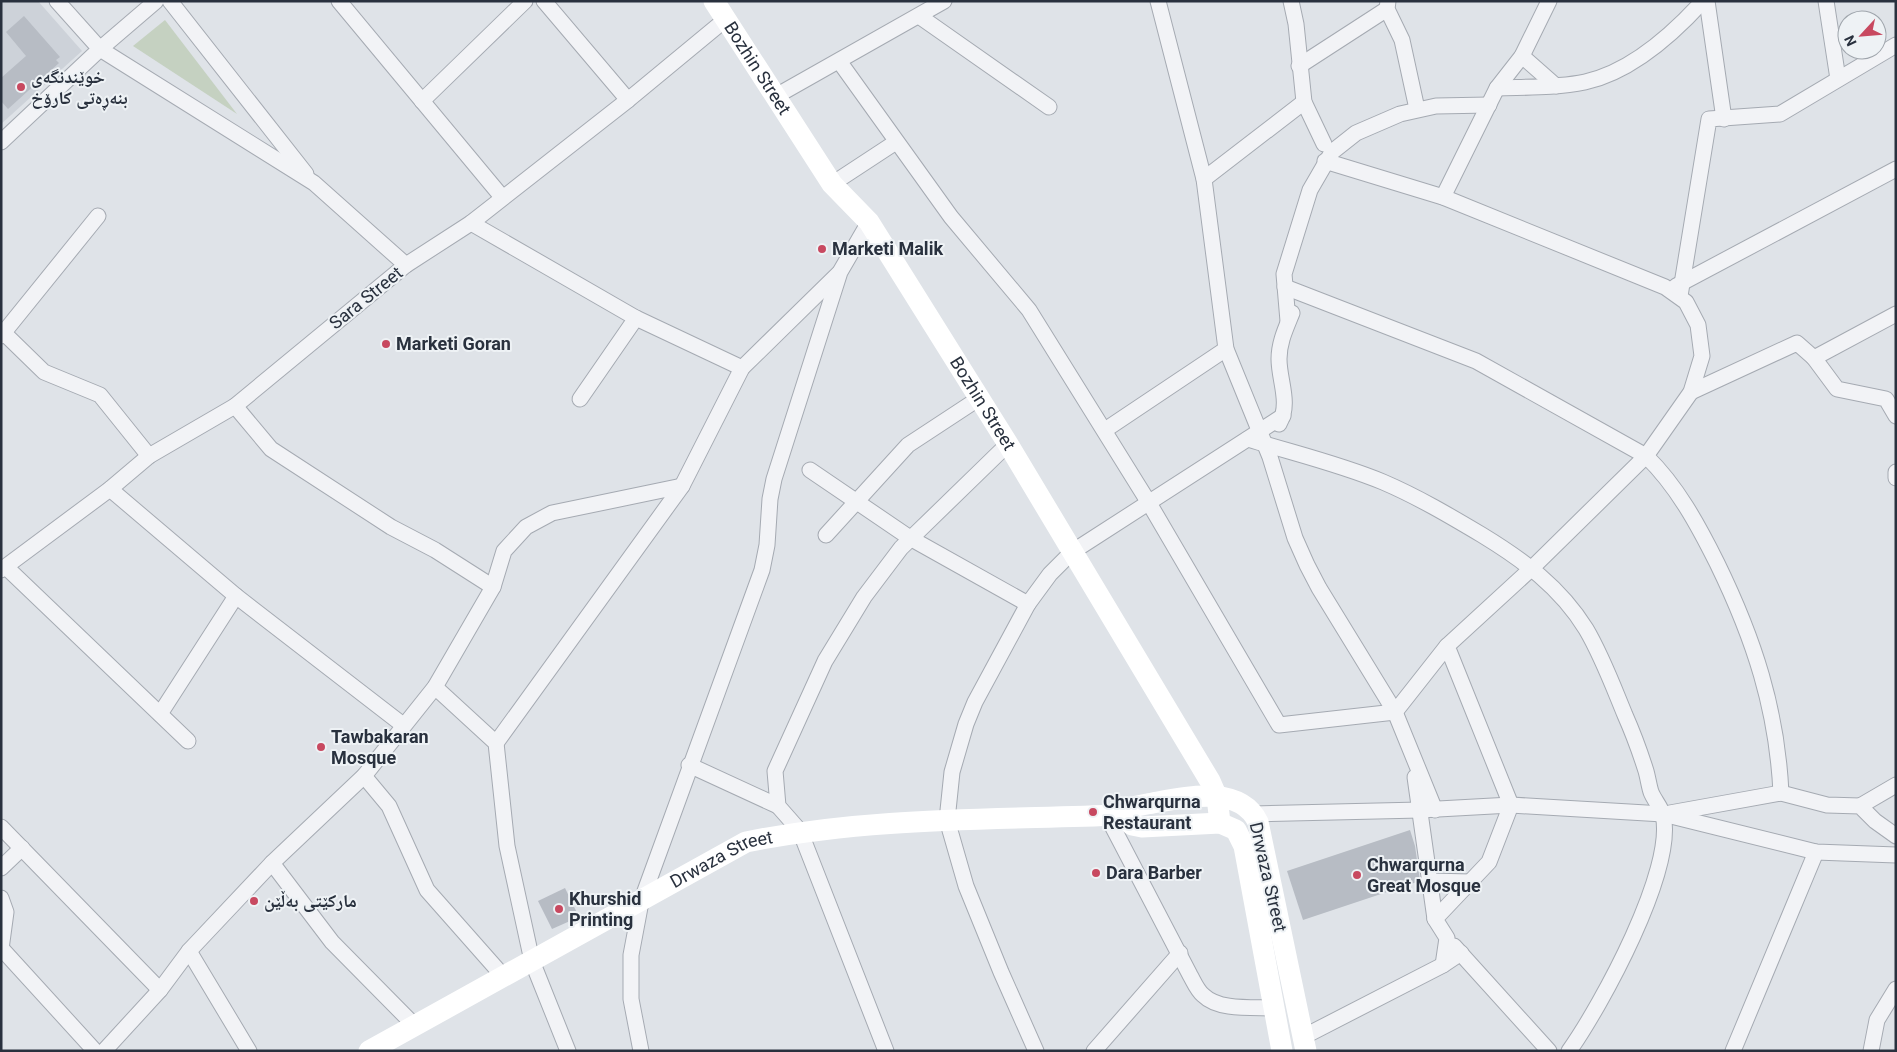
<svg xmlns="http://www.w3.org/2000/svg" width="1897" height="1052" font-family="Roboto,'Noto Naskh Arabic',sans-serif">
<rect width="100%" height="100%" fill="#dfe3e8"/>
<path fill="#cdd2d9" d="M1,1H38L82,51L1,124Z"/>
<path fill="#c5d1c1" d="M165,20L237,114L133,46Z"/>
<g fill="#b7bcc4">
<path d="M24,16L60,57L56,60L59,63L8,109L1,101V78L26,56L6,32Z"/>
<path d="M1410,830L1415,846L1420,881L1303,920L1287,871Z"/>
<path d="M565,888L579,917L552,929L538,901Z"/>
</g>
<g fill="none" stroke-linecap="round" stroke-linejoin="round">
<defs>
<g id="street">
<path d="M156,1L100,49L314,183L406,265"/>
<path d="M170,1L306,174"/>
<path d="M339,1L502,197"/>
<path d="M544,1L628,100"/>
<path d="M1158,1L1204,179L1226,349L1270,457L1295,538L1307,565L1319,588L1395,712L1435,810"/>
<path d="M1291,1L1296,24L1304,102L1324,144"/>
<path d="M1388,1L1387,9L1402,40L1417,109"/>
<path d="M1707,1L1724,119"/>
<path d="M1826,1L1838,79"/>
<path d="M919,16L1049,107"/>
<path d="M1522,56L1556,86"/>
<path d="M839,61L951,217L1029,310L1149,503L1279,725L1395,712L1447,646"/>
<path d="M1299,66L1387,9"/>
<path d="M1497,88C1526,87 1556,88 1585,82C1631,72 1672,35 1703,1"/>
<path d="M776,96L944,1"/>
<path d="M422,101L525,1"/>
<path d="M1,142L100,49L57,1"/>
<path d="M1325,161L1443,197L1665,287L1686,302L1698,325L1702,356L1691,392L1646,456L1532,568L1447,646L1511,805L1489,862L1435,919L1447,938L1443,965"/>
<path d="M1204,179L1304,102"/>
<path d="M832,184L896,142"/>
<path d="M1443,197L1497,88L1522,56L1549,1"/>
<path d="M471,223L636,318L742,368"/>
<path d="M1676,286L1896,169"/>
<path d="M1285,287L1476,361L1646,456C1677,486 1698,525 1717,563C1754,639 1777,709 1781,793"/>
<path d="M1680,296L1709,119L1780,114L1896,45"/>
<path d="M1896,314L1814,358L1837,389L1886,399L1896,416"/>
<path d="M1288,321L1284,274L1310,190L1332,152L1356,133L1400,114L1436,106L1489,105"/>
<path d="M4,333L44,372L100,395L149,456"/>
<path d="M1,336L98,216"/>
<path d="M1691,392L1797,343L1814,358"/>
<path d="M580,399L636,318"/>
<path d="M235,406L271,449L391,527L435,550L493,587"/>
<path d="M1279,424C1291,403 1279,381 1279,359C1279,342 1286,328 1292,313"/>
<path d="M1105,430L1226,349"/>
<path d="M1248,439C1293,453 1340,464 1383,482C1418,497 1450,516 1482,535C1523,560 1560,587 1586,629C1602,656 1613,686 1625,715C1633,733 1640,752 1646,771C1648,778 1649,786 1651,792C1654,800 1661,807 1663,815C1676,869 1601,1006 1569,1051"/>
<path d="M810,470L910,538L1028,604"/>
<path d="M1896,472V478"/>
<path d="M110,489L236,596L403,725"/>
<path d="M826,535L908,445L978,399"/>
<path d="M6,567L188,741"/>
<path d="M1,570L110,489L149,456L235,406L406,265L471,223L628,100L726,19"/>
<path d="M435,687L496,743L507,846L532,961L568,1051"/>
<path d="M160,714L236,596"/>
<path d="M496,743L682,486L742,368L838,274"/>
<path d="M689,765L778,806"/>
<path d="M364,776L389,806L427,890L503,976"/>
<path d="M1415,777L1435,919"/>
<path d="M1860,806L1896,785"/>
<path d="M1670,813L1781,793L1827,805L1860,806L1875,821L1896,836"/>
<path d="M1254,814L1420,810L1511,805L1663,814L1816,852L1896,855"/>
<path d="M1107,816L1190,975C1194,982 1197,990 1203,995C1219,1011 1253,1007 1275,1008"/>
<path d="M1,827L160,990"/>
<path d="M272,863L332,942L415,1026"/>
<path d="M1,868L22,848"/>
<path d="M1430,881L1470,882"/>
<path d="M1,898L6,912L1,949"/>
<path d="M1454,946L1549,1051"/>
<path d="M2,949L95,1051"/>
<path d="M189,951L249,1051"/>
<path d="M1303,1037L1443,965L1461,953"/>
<path d="M104,1051L160,990L189,951L272,863L364,776L435,687L493,587L504,551L526,527L552,513L682,486"/>
<path d="M641,1051L631,999V955L641,902L762,570L767,545L770,499L774,479L840,272L869,222"/>
<path d="M886,1051L800,831L778,806L775,771L825,661L864,597L901,548L1008,444"/>
<path d="M1036,1051L1001,972L966,886L947,820L952,772L966,724L975,702L1028,604L1050,574L1072,552L1283,416"/>
<path d="M1094,1051L1180,953"/>
<path d="M1733,1051L1816,852"/>
<path d="M1871,1051L1877,1020L1896,989"/>
</g>
</defs>
<use href="#street" stroke="#a5aab2" stroke-width="17"/>
<use href="#street" stroke="#f2f3f6" stroke-width="15"/>
<g stroke="#fff" stroke-width="21">
<path id="s1" d="M714,1L832,184L869,222L1008,444L1210,781L1217,797L1220,823"/>
<path d="M1119,815L1132,825L1142,827L1220,823L1236,830L1244,846L1282,1051"/>
<path id="s2" d="M369,1051L746,842C868,817 994,820 1119,815L1137,806L1147,804C1182,798 1239,783 1258,822L1306,1051"/>
</g>
</g>
<g fill="#c84960" stroke="#eef2f5" stroke-width="2">
<circle cx="21" cy="87" r="5"/>
<circle cx="822" cy="249" r="5"/>
<circle cx="386" cy="344" r="5"/>
<circle cx="321" cy="747" r="5"/>
<circle cx="1093" cy="812" r="5"/>
<circle cx="1096" cy="873" r="5"/>
<circle cx="1357" cy="875" r="5"/>
<circle cx="254" cy="901" r="5"/>
<circle cx="559" cy="909" r="5"/>
</g>
<g text-anchor="middle" stroke-width="4" stroke-linejoin="round" paint-order="stroke">
<g font-size="18" fill="#29313e" stroke="#eef2f5">
<text dy="6" stroke="none"><textPath href="#s1" startOffset="80">Bozhin Street</textPath></text>
<text transform="translate(366 298) rotate(-39)" y="6">Sara Street</text>
<text dy="6" stroke="none"><textPath href="#s1" startOffset="485">Bozhin Street</textPath></text>
<text dy="6" stroke="none"><textPath href="#s2" startOffset="402">Drwaza Street</textPath></text>
<text transform="translate(1268 877) rotate(77)" y="6">Drwaza Street</text>
</g>
<g font-size="18" font-weight="bold" fill="#29313e" stroke="#eef2f5" text-anchor="start">
<text x="31" y="83">خوێندنگەی<tspan x="31" dy="21">بنەڕەتی کارۆخ</tspan></text>
<text x="832" y="255">Marketi Malik</text>
<text x="396" y="350">Marketi Goran</text>
<text x="331" y="743">Tawbakaran<tspan x="331" dy="21">Mosque</tspan></text>
<text x="1103" y="808">Chwarqurna<tspan x="1103" dy="21">Restaurant</tspan></text>
<text x="1367" y="871">Chwarqurna<tspan x="1367" dy="21">Great Mosque</tspan></text>
<text x="1106" y="879">Dara Barber</text>
<text x="569" y="905">Khurshid<tspan x="569" dy="21">Printing</tspan></text>
<text x="264" y="907">مارکێتی بەڵێن</text>
</g>
</g>
<rect width="1897" height="1052" fill="none" stroke="#29313e" stroke-width="5"/>
<g transform="translate(1862 35) rotate(244)"><circle r="24" fill="#eef2f5" stroke="#9fa5ac"/>
<path d="M0-4L9 19L0 12L-9 19Z" fill="#c84960"/>
<text y="-8" font-size="14" font-weight="bold" text-anchor="middle" fill="#29313e">N</text>
</g>
</svg>
